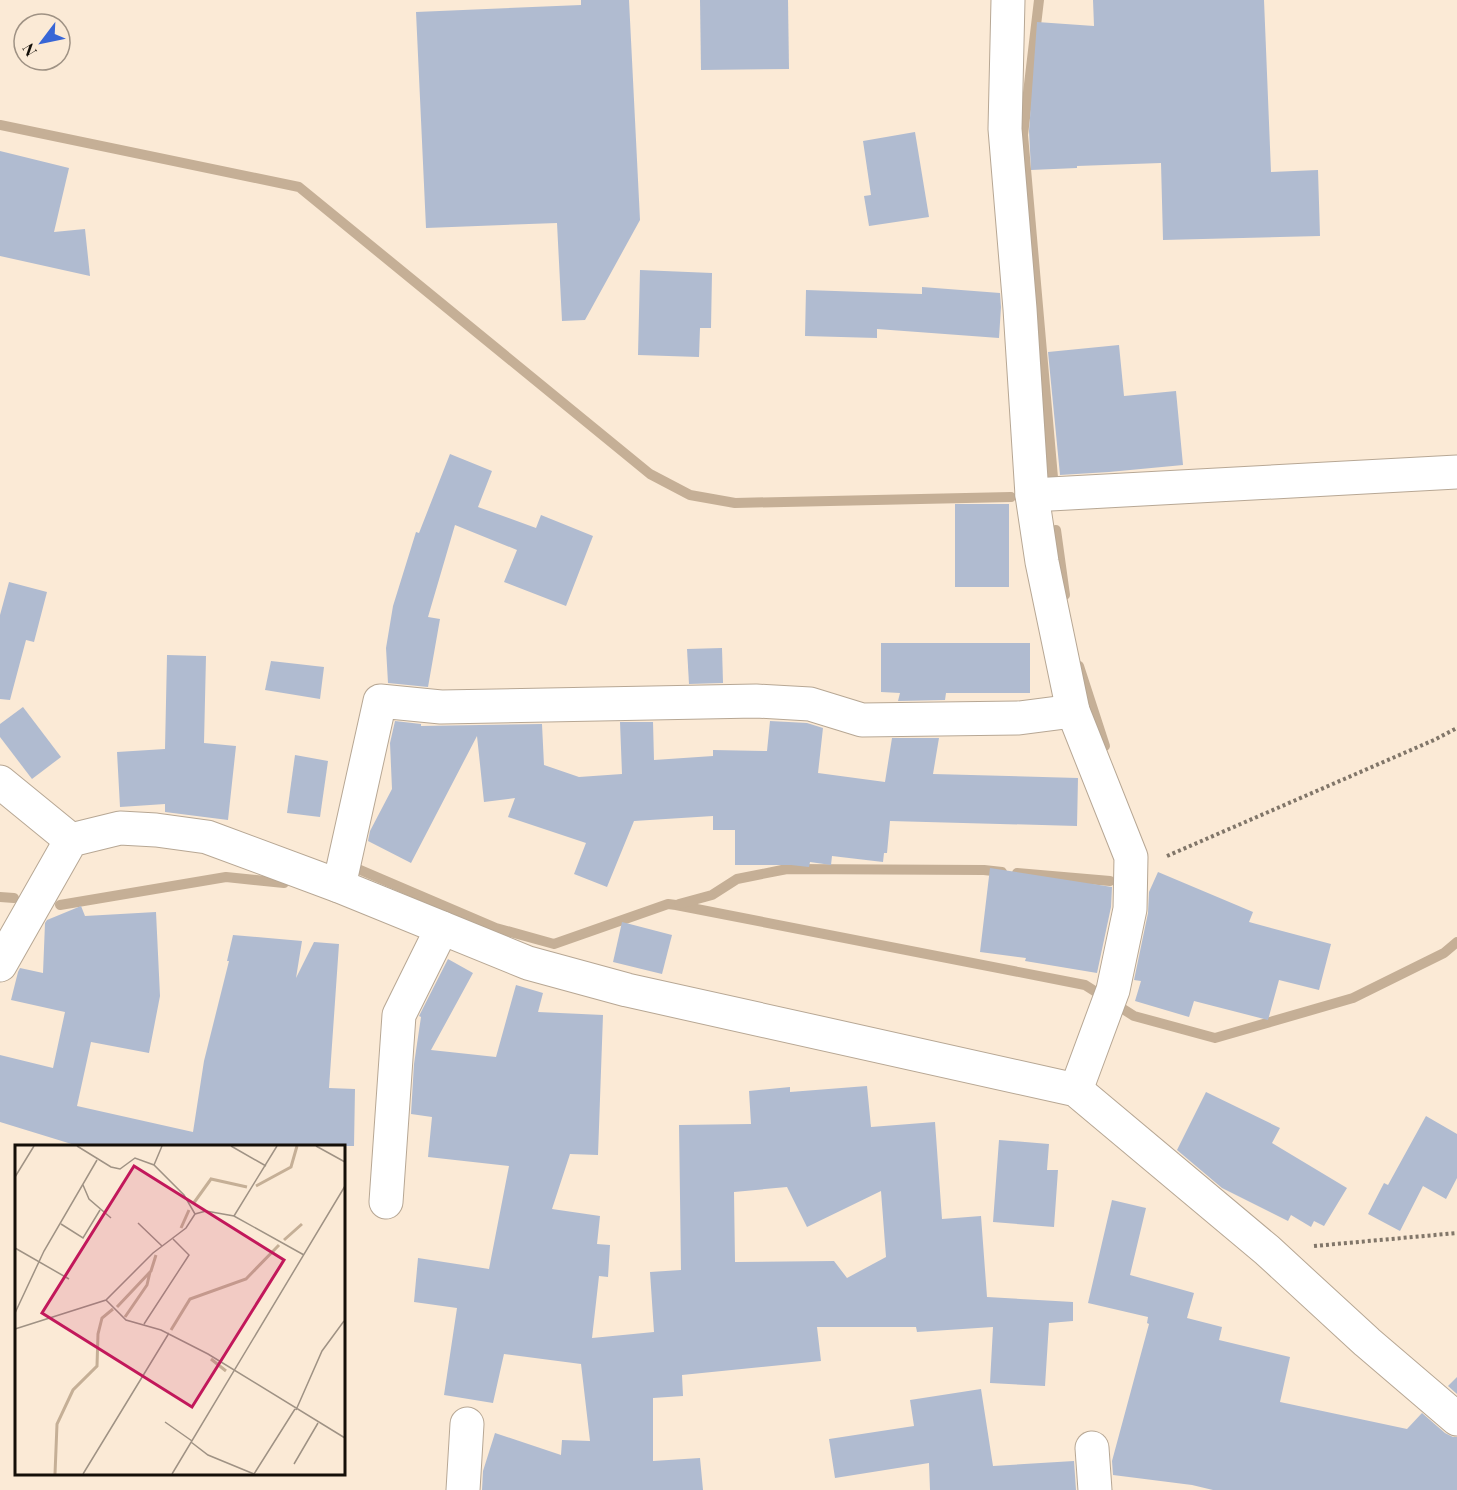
<svg xmlns="http://www.w3.org/2000/svg" width="1457" height="1490" font-family="'Playfair Display',serif">
<rect width="100%" height="100%" fill="#fbead6"/>
<g fill="none" stroke-linecap="round" stroke-linejoin="round">
<g stroke="#c5af96" stroke-width="10">
<path d="M1039,0L1023,135L1054,489"/>
<path d="M0,125L299,187L650,474L690,495L735,503L1011,497"/>
<path d="M1056,530L1065,595"/>
<path d="M1079,666L1105,746"/>
<path d="M358,869L496,928L554,944L668,904L676,905L1085,985L1134,1016L1215,1038L1353,998L1444,953L1457,942"/>
<path d="M1017,873L1110,881"/>
<path d="M0,897L14,898"/>
<path d="M679,904L712,895L737,879L787,869L984,870L1002,872"/>
<path d="M60,905L226,877L284,883"/>
</g>
</g>
<g fill="#b0bbd0" fill-rule="evenodd">
<path d="M581,0H629L640,220L585,320L562,321L557,223L426,228L416,12L581,5Z"/>
<path d="M700,0H788L789,69L701,70Z"/>
<path d="M1093,0H1264L1271,172L1318,170L1320,236L1163,240L1161,163L1077,166V168L1031,170L1029,131L1037,22L1094,26Z"/>
<path d="M915,132L929,217L869,226L864,196L871,195L863,141Z"/>
<path d="M0,151L69,168L54,232L85,229L90,276L0,256Z"/>
<path d="M640,270L712,273L711,328H700L699,357L638,355Z"/>
<path d="M922,287L1000,293L1001,307L999,338L877,329V338L805,336L806,290L922,294Z"/>
<path d="M1119,345L1124,396L1176,391L1183,465L1109,472L1060,475L1048,352Z"/>
<path d="M450,454L492,471L478,507L536,528L541,515L593,536L566,606L504,582L517,550L455,525L428,617L440,619L428,687L388,683L386,648L393,606L416,532L419,533Z"/>
<rect x="955" y="504" width="54" height="83"/>
<path d="M9,582L47,592L34,642L26,640L10,700L0,699V615Z"/>
<path d="M881,643H1030V693H946L945,700L898,701L900,693L881,692Z"/>
<path d="M722,648L723,683L689,684L687,649Z"/>
<path d="M167,655L206,656L204,743L236,746L228,820L165,812V804L120,807L117,752L165,749Z"/>
<path d="M271,661L324,667L320,699L265,690Z"/>
<path d="M23,707L61,757L32,779L0,737V724Z"/>
<path d="M395,721L421,724V726L542,724L544,765L579,777L622,774L620,722H653L654,760L713,756V750L767,751L770,721L807,723L823,728L818,773L885,782L892,738H939L933,774L1078,778L1077,826L890,821L887,853H884L883,862L832,856L831,865L810,862L809,867L791,865H735V830H713V816L634,821L607,887L574,874L586,843L508,817L515,798L484,802L477,736L411,863L368,841L370,831L392,789L390,743Z"/>
<path d="M295,755L328,761L320,817L287,813Z"/>
<path d="M990,868L1112,887L1111,907L1097,973L1025,961L1026,958L980,952Z"/>
<path d="M1158,872L1253,912L1249,922L1331,944L1319,990L1279,980L1268,1020L1194,1001L1189,1017L1135,1001L1141,981L1134,980L1148,913L1149,892Z"/>
<path d="M81,906L85,916L156,912L160,996L149,1053L91,1042L77,1106L193,1132L204,1061L229,961H227L233,935L302,941L296,978L314,942L339,944L329,1088L355,1089L354,1146H78L0,1122V1055L53,1068L65,1012L11,1000L18,972L20,968L43,973L45,923L47,920Z"/>
<path d="M622,922L672,935L662,974L613,962Z"/>
<path d="M448,959L473,973L431,1050L496,1057L516,985L543,993L538,1012L603,1015L598,1155L570,1154L552,1209L600,1216L597,1244L610,1245L608,1277L599,1276L592,1338L654,1332L650,1272L681,1270L679,1125L751,1124L749,1091L790,1087V1092L867,1086L871,1127L935,1122L942,1219L981,1216L987,1297L1073,1302V1321L1049,1323L1045,1386L990,1383L993,1327L917,1332L916,1327H817L821,1361L682,1375L683,1396L653,1398V1461L700,1458L703,1490H482L483,1471L495,1433L561,1455L562,1440L590,1441L581,1364L504,1354L493,1403L444,1395L457,1308L414,1302L418,1258L489,1269L509,1166L428,1157L432,1117L411,1114L414,1064L421,1017L419,1016ZM787,1187L807,1227L881,1191L886,1257L847,1278L834,1261L735,1262L734,1192Z"/>
<path d="M1206,1092L1280,1128L1272,1143L1347,1188L1324,1226L1314,1221L1311,1227L1291,1215L1288,1221L1222,1188L1177,1150Z"/>
<path d="M1426,1116L1457,1134V1178L1446,1199L1423,1186L1400,1231L1368,1214L1384,1183L1388,1185Z"/>
<path d="M999,1140L1049,1144L1047,1170H1058L1054,1227L993,1222Z"/>
<path d="M1112,1200L1146,1208L1130,1275L1194,1293L1187,1318L1222,1327L1219,1340L1290,1357L1280,1402L1407,1429L1422,1413L1445,1433L1453,1437H1457V1490H1213L1192,1485L1113,1475L1112,1461L1149,1324L1147,1323L1148,1317L1088,1303Z"/>
<path d="M1457,1377V1394L1448,1386Z"/>
<path d="M981,1389L993,1466L1074,1461L1076,1490H930L929,1463L835,1478L829,1439L914,1426L910,1400Z"/>
</g>
<g fill="none" stroke-linecap="round" stroke-linejoin="round">
<defs>
<g id="minor">
<path d="M1008,0L1005,129L1020,309L1032,495L1042,562L1073,711L1131,857L1130,909L1113,990L1076,1090"/>
<path d="M1032,495L1457,472"/>
<path d="M0,782L71,840"/>
<path d="M339,886L380,701L441,707L756,701L810,704L862,720L1019,718L1073,711"/>
<path d="M0,965L71,840L120,828L156,830L207,837L339,886L528,963L627,990L1076,1090L1267,1250L1367,1342L1457,1419"/>
<path d="M386,1202L399,1015L442,928"/>
<path d="M1092,1448L1095,1490"/>
<path d="M463,1490L467,1424"/>
</g>
</defs>
<use href="#minor" stroke="#b7a794" stroke-width="35"/>
<g stroke="#817669" stroke-width="4" stroke-dasharray="3 3" stroke-linecap="butt">
<path d="M1167,856L1434,740L1457,728"/>
<path d="M1314,1246L1457,1233"/>
</g>
<use href="#minor" stroke="#fff" stroke-width="33"/>
</g>
<g transform="translate(15 1145)">
<rect width="330" height="330" fill="#fbead6"/>
<path fill="none" stroke="#c5af96" stroke-width="3" d="M241,41L276,22L282,1M178,59L196,34L232,42M166,83L174,65M269,95L287,79M102,162L136,126L141,110M110,172L132,140L135,127M156,185L175,154L231,134L264,100M196,214L211,226M40,329L42,279L58,245L82,221L83,189L87,173L98,164"/>
<path fill="none" stroke="#9f9284" stroke-width="1.5" d="M62,1L96,22L105,24L120,13L139,20L169,50L180,69M216,1L251,21M301,1L330,17M139,20L147,1M0,32L19,1M68,40L74,54L96,73M219,71L262,1M123,78L147,101M46,79L68,93L85,65M0,103L54,134M91,155L111,175L146,185L193,209L330,293M0,168L29,106L82,15M129,179L174,110L158,94M0,184L91,155L138,108L171,83L180,69L191,66L219,71L289,110M281,265L307,206L329,176M150,277L177,296M176,297L193,310L239,329L280,264M279,319L303,278M68,329L154,188M157,329L330,41"/>
<path fill="#c2185b" fill-opacity="0.15" stroke="#c2185b" stroke-width="3" d="M119,21L269,115L177,262L27,168Z"/>
<rect width="330" height="330" fill="none" stroke="#140f08" stroke-width="3"/>
</g>
<g transform="translate(42 42) rotate(238)"><circle r="28" fill="#fbead6" stroke="#9f9284" stroke-width="1.5"/>
<path d="M0-4.5L10 22L0 15L-10 22Z" fill="#3866d6"/>
<text y="-9" font-size="16" font-weight="bold" text-anchor="middle" fill="#140f08">N</text>
</g>
</svg>
